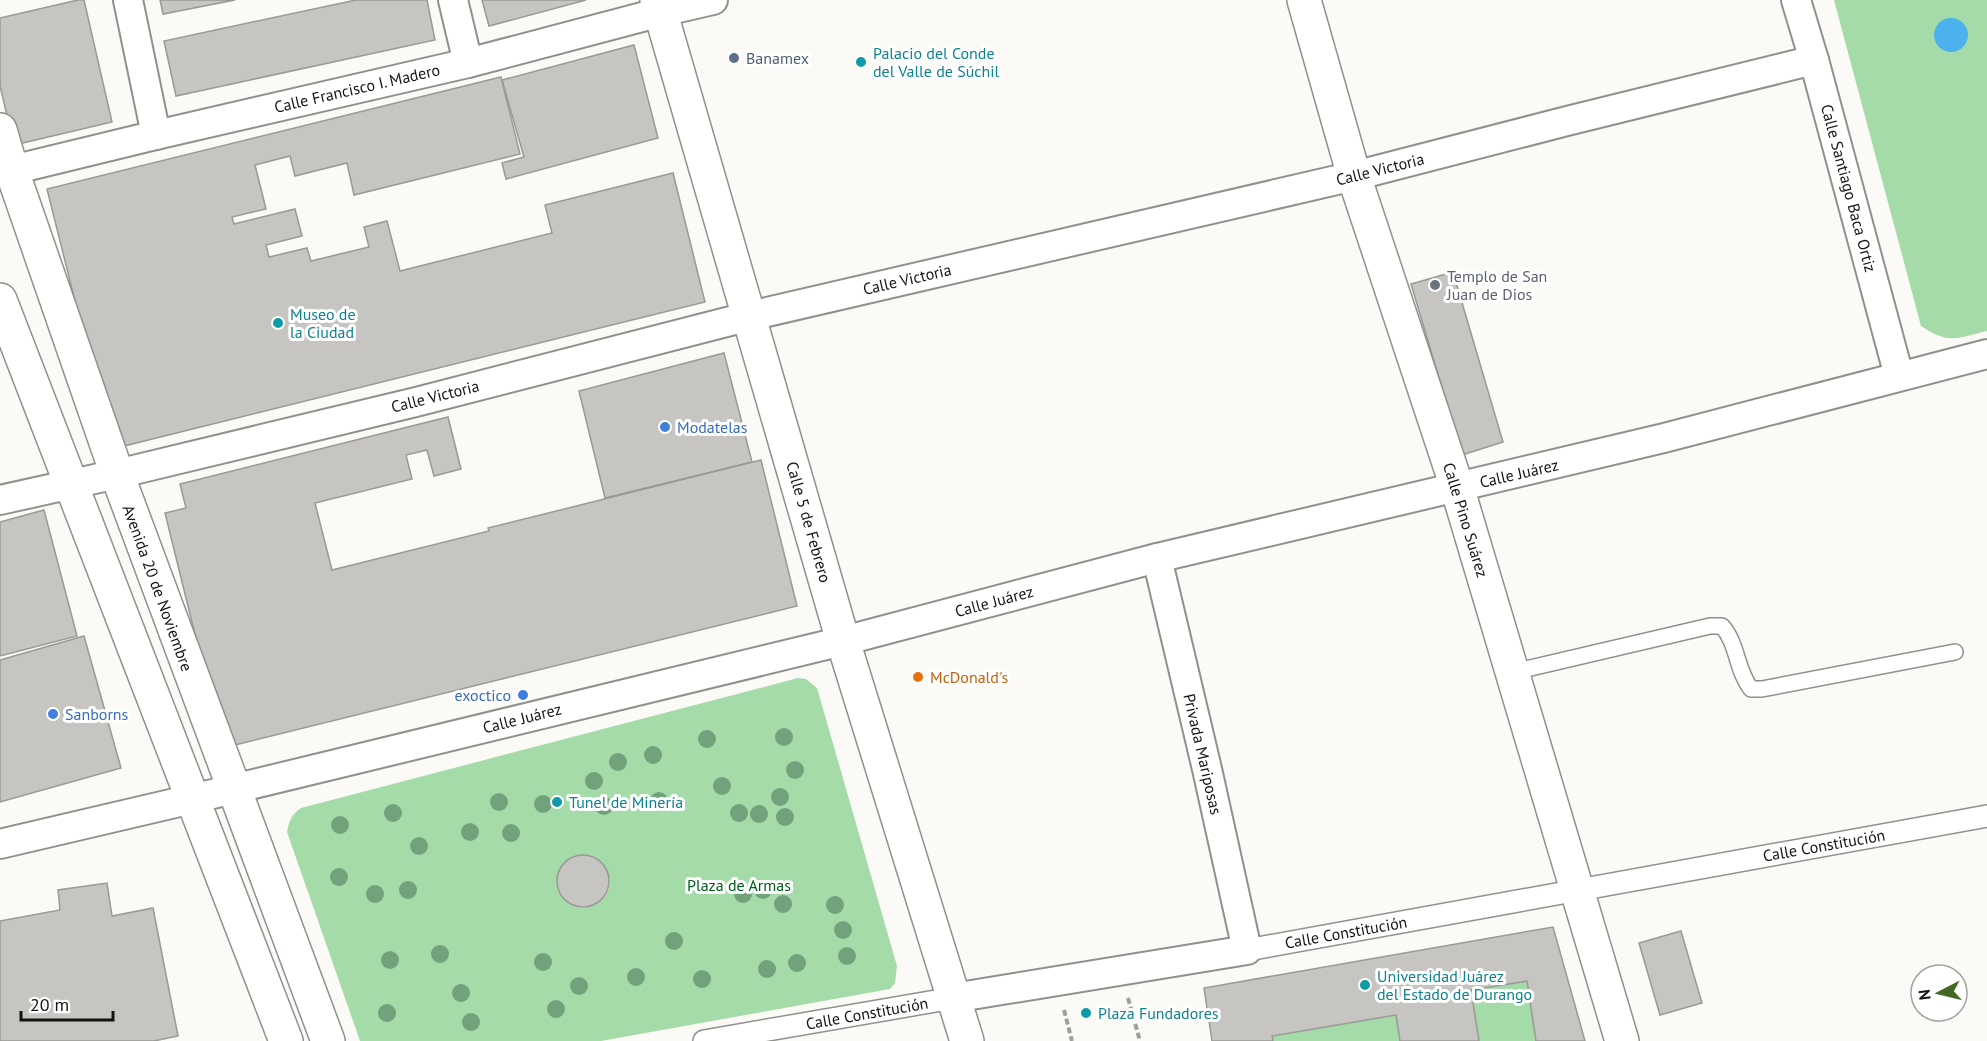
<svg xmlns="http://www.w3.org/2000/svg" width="1987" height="1041" font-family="'PT Sans',sans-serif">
<rect width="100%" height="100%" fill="#fbfaf6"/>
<g fill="#a5dba8" fill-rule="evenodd">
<path d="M1834,0H1987V331C1956,338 1950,345 1921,326Z"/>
<path d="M798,678L806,679L817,688L897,966L895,983L890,989L601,1041H360L287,832C289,821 291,815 301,808ZM584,855C601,858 616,874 607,893C604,898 599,903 594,905C558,921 538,860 584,855Z"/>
<path d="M1527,981L1536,1041H1479L1471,990Z"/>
<path d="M1396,1015L1400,1041H1273L1272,1036Z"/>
</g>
<circle fill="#4cb1ec" cx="1951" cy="35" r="17"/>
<g fill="#c6c5c2" stroke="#9a9995" stroke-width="1.5">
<path d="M78,0H84L112,122L14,145L0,86V18Z"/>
<path d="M160,0H235L163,14Z"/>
<path d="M356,0H427L435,40L176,96L164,41Z"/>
<path d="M482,0H586L489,26Z"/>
<path d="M634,45L658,138L506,179L502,163L524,157L502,80Z"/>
<path d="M501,77L520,154L354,195L347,163L295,176L290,156L255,165L266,209L232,217L234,224L295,209L302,236L266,245L269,257L307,248L311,261L369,247L364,227L387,221L400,271L552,233L545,205L673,173L705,302L112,449L47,189Z"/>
<path d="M1453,272L1503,442L1462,455L1411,284Z"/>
<path d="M724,353L752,462L605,498L579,391Z"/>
<path d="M448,417L461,469L434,476L427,450L406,455L412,479L315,503L332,570L489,531L488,528L761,460L797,606L223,748L165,513L186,508L180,484Z"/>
<path d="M44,510L77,636L0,656V522Z"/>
<path d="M84,636L121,768L0,802V660Z"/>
<circle cx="583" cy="881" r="26"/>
<path d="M107,883L112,916L153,908L178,1036L154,1041H0V921L60,910L58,890Z"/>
<path d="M1553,927L1585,1041H1536L1527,981L1471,990L1479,1041H1400L1396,1015L1272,1036L1273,1041H1212L1204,988Z"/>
<path d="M1681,931L1702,1003L1660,1015L1639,943Z"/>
</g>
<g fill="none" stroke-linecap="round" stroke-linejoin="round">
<defs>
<path id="service" d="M1513,672L1710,626H1722C1738,644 1736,670 1751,689H1762L1955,652"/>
<g id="pedestrian">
<path d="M1247,950L1987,816"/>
<path d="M704,1041L953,998"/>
</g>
<g id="minor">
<path d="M128,0L156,135"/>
<path d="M453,0L468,63"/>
<path d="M1796,0L1814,60L1899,376"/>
<path d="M0,173L156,135L468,63L661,12L713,0"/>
<path d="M0,500L117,474L416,402L750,316L1354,176L1567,121L1814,60"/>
<path d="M0,844L192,799L843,641L1157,558L1664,438L1987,354"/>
<path d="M953,998L1247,950L1207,769L1157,558"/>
</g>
<g id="tertiary">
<path d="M657,0L843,641L967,1041"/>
<path d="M1304,0L1354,176L1457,487L1622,1041"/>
</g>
<g id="secondary">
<path d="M0,130L12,171L117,474L328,1041"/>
<path d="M0,300L286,1041"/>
</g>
</defs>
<use href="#service" stroke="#90908c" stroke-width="18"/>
<use href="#pedestrian" stroke="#90908c" stroke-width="24"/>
<use href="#minor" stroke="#90908c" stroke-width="32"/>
<use href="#tertiary" stroke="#90908c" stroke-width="36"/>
<use href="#secondary" stroke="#90908c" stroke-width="36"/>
<g stroke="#9f9e9c" stroke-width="4" stroke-dasharray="6 3" stroke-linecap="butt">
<path d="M1128,998L1140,1041"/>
<path d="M1064,1010L1072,1041"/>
</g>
<use href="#service" stroke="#fff" stroke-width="15"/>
<use href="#pedestrian" stroke="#fff" stroke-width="21"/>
<use href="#minor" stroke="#fff" stroke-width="28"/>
<use href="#tertiary" stroke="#fff" stroke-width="33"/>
<use href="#secondary" stroke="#fff" stroke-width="33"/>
</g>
<g fill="#71a27c">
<circle cx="784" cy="737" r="9"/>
<circle cx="707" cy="739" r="9"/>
<circle cx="653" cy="755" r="9"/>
<circle cx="618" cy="762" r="9"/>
<circle cx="795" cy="770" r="9"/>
<circle cx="594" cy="781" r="9"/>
<circle cx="722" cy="786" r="9"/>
<circle cx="780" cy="797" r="9"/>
<circle cx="659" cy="801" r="9"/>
<circle cx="499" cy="802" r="9"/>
<circle cx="543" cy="804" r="9"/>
<circle cx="604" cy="806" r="9"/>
<circle cx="393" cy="813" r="9"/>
<circle cx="739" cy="813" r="9"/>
<circle cx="759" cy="814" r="9"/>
<circle cx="785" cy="817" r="9"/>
<circle cx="340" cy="825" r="9"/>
<circle cx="470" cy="832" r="9"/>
<circle cx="511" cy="833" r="9"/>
<circle cx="419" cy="846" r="9"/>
<circle cx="339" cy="877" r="9"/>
<circle cx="408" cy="890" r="9"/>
<circle cx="763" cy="890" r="9"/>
<circle cx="375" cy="894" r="9"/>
<circle cx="743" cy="894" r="9"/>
<circle cx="783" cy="904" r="9"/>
<circle cx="835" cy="905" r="9"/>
<circle cx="843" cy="930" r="9"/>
<circle cx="674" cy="941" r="9"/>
<circle cx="440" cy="954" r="9"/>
<circle cx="847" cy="956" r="9"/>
<circle cx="390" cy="960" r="9"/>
<circle cx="543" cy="962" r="9"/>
<circle cx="797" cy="963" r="9"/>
<circle cx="767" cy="969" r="9"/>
<circle cx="636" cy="977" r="9"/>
<circle cx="702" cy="979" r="9"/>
<circle cx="579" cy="986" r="9"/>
<circle cx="461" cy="993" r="9"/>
<circle cx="556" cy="1009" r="9"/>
<circle cx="387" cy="1013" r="9"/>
<circle cx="471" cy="1022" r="9"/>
</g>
<circle fill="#5c6f8a" stroke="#fff" stroke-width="2" cx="734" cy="58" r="6"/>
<g fill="#0f9aa8" stroke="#fff" stroke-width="2">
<circle cx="861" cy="62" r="6"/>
<circle cx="278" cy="323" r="6"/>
<circle cx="557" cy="802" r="6"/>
<circle cx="1365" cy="985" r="6"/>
<circle cx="1086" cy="1013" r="6"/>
</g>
<circle fill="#6b7280" stroke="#fff" stroke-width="2" cx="1435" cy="285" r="6"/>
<g fill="#3f7fe0" stroke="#fff" stroke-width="2">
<circle cx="665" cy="427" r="6"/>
<circle cx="523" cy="695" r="6"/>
<circle cx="53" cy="714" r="6"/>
</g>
<circle fill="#e8710a" stroke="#fff" stroke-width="2" cx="918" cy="677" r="6"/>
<g text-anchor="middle" stroke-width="6" stroke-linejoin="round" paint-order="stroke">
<g font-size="16" fill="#0d838f" stroke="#fff" text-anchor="start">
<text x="873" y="59">Palacio del Conde<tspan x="873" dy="18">del Valle de Súchil</tspan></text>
<text x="290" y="320">Museo de<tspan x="290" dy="18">la Ciudad</tspan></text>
<text x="569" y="808">Tunel de Minería</text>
<text x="1377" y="982">Universidad Juárez<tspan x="1377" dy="18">del Estado de Durango</tspan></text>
<text x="1098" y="1019">Plaza Fundadores</text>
</g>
<g font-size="16" fill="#4e5e75" stroke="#fff" text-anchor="start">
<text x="746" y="64">Banamex</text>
</g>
<g font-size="16" fill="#141413" stroke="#fff">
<text transform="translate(357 88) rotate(-13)" y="6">Calle Francisco I. Madero</text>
<text transform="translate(1380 169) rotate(-14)" y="6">Calle Victoria</text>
<text transform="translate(1849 188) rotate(75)" y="6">Calle Santiago Baca Ortiz</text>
<text transform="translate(907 279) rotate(-13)" y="6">Calle Victoria</text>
<text transform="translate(435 396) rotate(-14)" y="6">Calle Victoria</text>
<text transform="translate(1519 473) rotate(-13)" y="6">Calle Juárez</text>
<text transform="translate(1466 520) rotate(73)" y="6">Calle Pino Suárez</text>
<text transform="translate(809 522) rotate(74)" y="6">Calle 5 de Febrero</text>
<text transform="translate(158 588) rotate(70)" y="6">Avenida 20 de Noviembre</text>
<text transform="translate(994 601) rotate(-15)" y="6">Calle Juárez</text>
<text transform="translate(522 718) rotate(-14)" y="6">Calle Juárez</text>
<text transform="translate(1203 754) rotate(77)" y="6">Privada Mariposas</text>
<text transform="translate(1824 845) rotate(-10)" y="6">Calle Constitución</text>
<text transform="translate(1346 932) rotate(-10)" y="6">Calle Constitución</text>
<text transform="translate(867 1013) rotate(-10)" y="6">Calle Constitución</text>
</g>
<g font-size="16" fill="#5b616d" stroke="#fff" text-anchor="start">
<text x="1447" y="282">Templo de San<tspan x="1447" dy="18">Juan de Dios</tspan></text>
</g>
<g font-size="16" fill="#366cbe" stroke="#fff" text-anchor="start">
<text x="677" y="433">Modatelas</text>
<text x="511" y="701" text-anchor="end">exoctico</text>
<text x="65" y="720">Sanborns</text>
</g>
<g font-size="16" fill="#c56008" stroke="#fff" text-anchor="start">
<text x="930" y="683">McDonald's</text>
</g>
<g font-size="16" fill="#005a18" stroke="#fff">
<text x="739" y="891">Plaza de Armas</text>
</g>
</g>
<g transform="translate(1939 993) rotate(263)"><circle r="28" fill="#ffffff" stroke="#a1a1a1" stroke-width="1.5"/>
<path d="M0-4.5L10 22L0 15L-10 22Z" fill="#426821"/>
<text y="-9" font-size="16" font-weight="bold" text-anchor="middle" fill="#141413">N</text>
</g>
<path d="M21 1011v9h92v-9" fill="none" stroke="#141413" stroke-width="3"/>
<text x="30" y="1011" font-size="18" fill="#141413" stroke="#ffffff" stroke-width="4.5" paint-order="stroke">20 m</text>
</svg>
